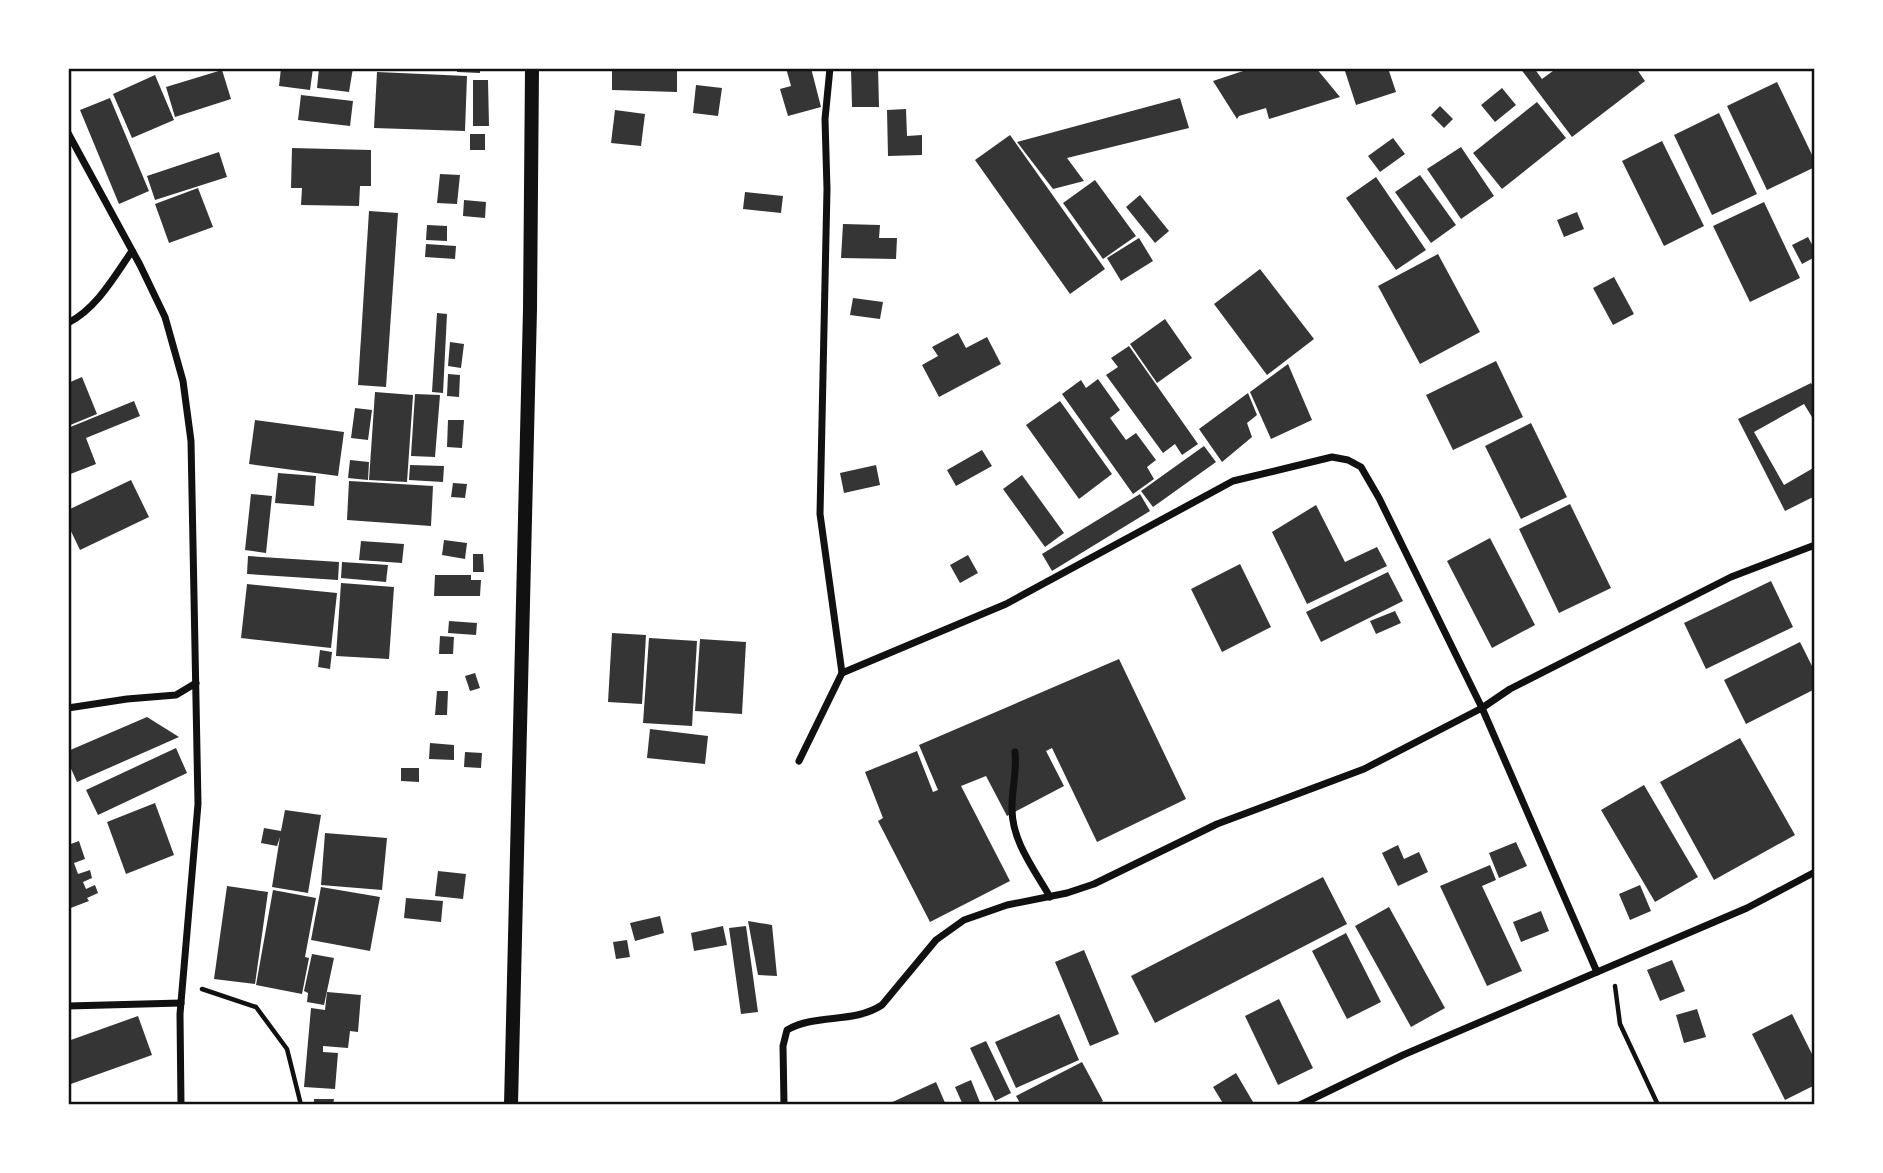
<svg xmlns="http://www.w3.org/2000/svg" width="1883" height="1173" font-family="'Fira Sans',sans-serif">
<rect width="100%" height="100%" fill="#fff"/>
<g fill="#353535">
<path d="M281,68H313L310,90L279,86Z"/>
<path d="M319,68H353L349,92L317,88Z"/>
<path d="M457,68H480V73L457,72Z"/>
<path d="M612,68H677V92L612,90Z"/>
<path d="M786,68H811L821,107L788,116L780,89L791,86Z"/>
<path d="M851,68H878L879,107H852Z"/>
<path d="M1252,68H1316L1340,97L1269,119L1266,108L1239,116L1237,119L1213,81Z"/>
<path d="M1344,68H1388L1396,92L1356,105Z"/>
<path d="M1520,68H1534L1542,79L1557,68H1636L1645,81L1572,137Z"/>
<path d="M222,70L231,99L175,117L166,87Z"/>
<path d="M377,72L467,76L465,131L374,128Z"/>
<path d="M155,75L174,120L132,138L113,94Z"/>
<path d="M473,80H488L489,126H473Z"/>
<path d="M1777,82L1815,161V167L1767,190L1727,106Z"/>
<path d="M696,85L722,88L718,116L693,113Z"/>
<path d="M1502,88L1516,105L1495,122L1481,105Z"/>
<path d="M301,95L353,101L350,126L298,120Z"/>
<path d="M110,98L149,191L119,204L80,110Z"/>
<path d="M1180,98L1189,128L1067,158L1084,181L1053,189L1017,142Z"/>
<path d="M1537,102L1566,138L1502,189L1473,153Z"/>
<path d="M1440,106L1453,119L1444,128L1431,115Z"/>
<path d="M906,109L907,136L922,135V155L888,156L887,110Z"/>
<path d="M615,110L645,114L641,146L611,143Z"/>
<path d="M1719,113L1757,194L1712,215L1674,135Z"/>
<rect x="470" y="134" width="15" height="16"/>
<path d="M1010,135L1105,269L1070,294L975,160Z"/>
<path d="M1393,138L1405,154L1380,172L1368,156Z"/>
<path d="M1662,141L1704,226L1664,246L1622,161Z"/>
<path d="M1461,147L1494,196L1461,219L1427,169Z"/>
<path d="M292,148L371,150V186H360L359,206L301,205L302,188H291Z"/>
<path d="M219,152L227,177L155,200L147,176Z"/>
<path d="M440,174L460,175L457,204L437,203Z"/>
<path d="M1420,175L1456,225L1431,243L1395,192Z"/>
<path d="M1376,177L1426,250L1396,270L1346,198Z"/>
<path d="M1095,180L1136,236L1103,259L1063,203Z"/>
<path d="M198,188L213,227L169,243L155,204Z"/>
<path d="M745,192L783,196L781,213L743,209Z"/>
<path d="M1140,195L1169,231L1155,243L1126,207Z"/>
<path d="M464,200L486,202L485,218L463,216Z"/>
<path d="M1764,202L1800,278L1750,302L1713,226Z"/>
<path d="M369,211L398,213L386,387L358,385Z"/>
<path d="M1577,212L1584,229L1564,237L1557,220Z"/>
<path d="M843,224L880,225L879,238H897L896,259L841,258Z"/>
<path d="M427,225L447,226V241L426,240Z"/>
<path d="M1808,237L1815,250V257L1802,264L1792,245Z"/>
<path d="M1139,238L1153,261L1121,281L1107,258Z"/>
<path d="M426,244L456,246L455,259L425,257Z"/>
<path d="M1438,254L1480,332L1420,364L1378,286Z"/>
<path d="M1260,269L1314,339L1267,375L1214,304Z"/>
<path d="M1614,277L1634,314L1613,325L1593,288Z"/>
<path d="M853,298L883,302L880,319L850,315Z"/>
<path d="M437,313L447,314L443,393L432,392Z"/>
<path d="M1165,319L1192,358L1157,383L1130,344Z"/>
<path d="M958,333L966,348L987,337L1001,364L939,397L922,365L938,356L932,347Z"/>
<path d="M450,342L464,344L461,368L448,366Z"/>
<path d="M1129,346L1198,444L1182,455L1175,444L1163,453L1106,375L1118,367L1111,358Z"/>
<path d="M1496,361L1523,417L1453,450L1426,395Z"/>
<path d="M1288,364L1312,420L1271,439L1250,392Z"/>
<path d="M448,374L460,375L459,397L447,396Z"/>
<path d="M82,377L97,414L68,426V383Z"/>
<path d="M1098,379L1120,410L1110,418L1126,440L1136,433L1156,460L1147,467L1154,479L1133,494L1062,394L1081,380L1086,388Z"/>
<path d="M1811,383L1815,390V422L1804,404L1754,432L1784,485L1815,467V496L1785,511L1738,419Z"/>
<path d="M375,392L413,395L407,482L369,480Z"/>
<path d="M1248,393L1257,415L1247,423L1252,437L1222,462L1199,429Z"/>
<path d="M415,394L440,395L435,457L411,456Z"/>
<path d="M134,401L140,416L86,438L96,464L68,475V428Z"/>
<path d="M1060,401L1112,474L1079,499L1026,425Z"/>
<path d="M355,408L372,410L368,440L351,438Z"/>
<path d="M255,420L344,432L338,476L249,464Z"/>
<path d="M448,420H464L462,448L447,447Z"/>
<path d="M1531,423L1567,497L1521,519L1485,446Z"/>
<path d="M1204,446L1216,462L1153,507L1141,491Z"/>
<path d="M982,450L992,466L956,486L947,470Z"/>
<path d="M350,460L369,462L368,480L348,478Z"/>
<path d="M410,465L444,466L443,482L409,480Z"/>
<path d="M876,465L880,485L844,493L840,473Z"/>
<path d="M278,473L316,476L314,506L275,503Z"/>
<path d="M1022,475L1064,533L1045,547L1003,489Z"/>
<path d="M131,480L149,517L80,550L68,525V510Z"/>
<path d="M349,481L433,486L431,526L347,520Z"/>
<path d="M453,483L467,484L465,498L451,497Z"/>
<path d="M251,494L272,496L266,553L245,550Z"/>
<path d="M1140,494L1150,511L1052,571L1042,554Z"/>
<path d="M1570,504L1611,588L1559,613L1519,529Z"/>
<path d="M1316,505L1345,562L1377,547L1387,566L1307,604L1272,532Z"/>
<path d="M1490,538L1535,625L1492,648L1447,561Z"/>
<path d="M444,540L467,543L465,559L442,555Z"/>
<path d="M361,541L404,544L402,563L359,560Z"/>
<path d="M473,554H483L484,572H473Z"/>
<path d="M968,555L978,573L960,583L950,565Z"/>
<path d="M248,556L339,562L338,580L247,574Z"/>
<path d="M342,562L388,565L386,582L341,578Z"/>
<path d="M1240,564L1271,627L1222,652L1191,589Z"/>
<path d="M1388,572L1403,601L1321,642L1306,612Z"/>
<path d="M435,575H471V580H481L480,596H434Z"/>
<path d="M1771,581L1793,627L1706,669L1684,623Z"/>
<path d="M341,583L394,587L389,659L336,656Z"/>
<path d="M247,584L337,593L331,648L241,638Z"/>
<path d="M1395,611L1401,623L1376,634L1370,621Z"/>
<path d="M449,621L477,623L476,635L448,633Z"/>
<path d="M612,633L646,635L642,704L608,702Z"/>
<path d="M440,636L454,637L453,654H439Z"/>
<path d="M649,638L697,641L692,726L643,723Z"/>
<path d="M700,639L746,642L742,714L695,711Z"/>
<path d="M1800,642L1815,672V689L1746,724L1724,680Z"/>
<path d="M320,650L332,652L330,669L318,667Z"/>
<path d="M1119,659L1186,799L1097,842L1052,748L1046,751L1064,786L1007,816L986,776L961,786L1010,881L930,922L878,821L883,818L865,772L917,751L933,792L938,790L919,745Z"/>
<path d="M475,673L480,688L470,691L465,676Z"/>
<path d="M437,691H448L447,715H435Z"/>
<path d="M147,717L179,737L77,782L68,762V751Z"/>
<path d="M650,729L708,736L705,764L647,758Z"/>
<path d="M1740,738L1795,835L1714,880L1660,782Z"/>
<path d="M430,743L454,745V760L429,759Z"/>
<path d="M176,748L187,773L98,815L86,790Z"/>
<path d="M465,752L482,753L481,768L464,767Z"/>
<path d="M401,768H419V782L401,781Z"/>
<path d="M1644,785L1698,877L1655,902L1601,810Z"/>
<path d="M155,803L174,855L126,874L107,822Z"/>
<path d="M285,810L321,815L308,893L272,887L280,837L277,846L261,843L264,828L281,831Z"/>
<path d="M325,833L387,838L382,890L321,885Z"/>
<path d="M79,841L85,859L74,863L78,874L90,870L92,878L83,882L86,889L95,885L98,893L87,898L89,901L68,909V845Z"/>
<path d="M1516,842L1527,866L1499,878L1489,853Z"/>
<path d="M1398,845L1404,859L1419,852L1428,872L1398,886L1382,853Z"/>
<path d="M1490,865L1496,880L1482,886L1522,971L1487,986L1440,886Z"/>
<path d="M438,871L466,874L463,899L435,896Z"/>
<path d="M1323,877L1347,924L1155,1023L1131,976Z"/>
<path d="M1640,885L1651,911L1630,920L1619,894Z"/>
<path d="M227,886L268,892L255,984L214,979Z"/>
<path d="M321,887L380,897L370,951L311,940Z"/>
<path d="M273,890L316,898L305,957L309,958L302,994L256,985Z"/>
<path d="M406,898L443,901L441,922L404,918Z"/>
<path d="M1389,907L1445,1008L1411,1027L1355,926Z"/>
<path d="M1541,911L1549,931L1521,942L1513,922Z"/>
<path d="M660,916L664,933L635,941L630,923Z"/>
<path d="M748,921L772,925L777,976L758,975Z"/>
<path d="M723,926L727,945L694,951L691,933Z"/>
<path d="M746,926L758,1012L741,1014L729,928Z"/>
<path d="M1346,933L1381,1002L1347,1019L1312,951Z"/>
<path d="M627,940L630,957L616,959L613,942Z"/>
<path d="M1084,950L1119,1034L1090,1046L1055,962Z"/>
<path d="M312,954L334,958L324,1005L307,1002L308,993L304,991Z"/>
<path d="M1672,960L1685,991L1660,1001L1647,970Z"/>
<path d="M327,992L361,995L358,1032L350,1031L348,1048L323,1046V1052L338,1053L335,1089L304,1087L311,1008L325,1010Z"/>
<path d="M1279,999L1313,1068L1278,1085L1245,1016Z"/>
<path d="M1697,1009L1706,1037L1684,1043L1676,1015Z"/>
<path d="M1059,1014L1079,1060L1016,1088L995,1042Z"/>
<path d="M1792,1014L1815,1060V1085L1785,1100L1752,1034Z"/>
<path d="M138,1016L152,1055L68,1085V1041Z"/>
<path d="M986,1041L1011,1093L995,1101L970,1048Z"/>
<path d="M1082,1062L1103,1101L1096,1105H1021L1016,1096Z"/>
<path d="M1236,1073L1253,1102L1248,1105H1224L1213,1087Z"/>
<path d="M971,1080L981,1105H963L955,1087Z"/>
<path d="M936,1082L946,1105H886Z"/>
<path d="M314,1099H334L333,1105H314Z"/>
</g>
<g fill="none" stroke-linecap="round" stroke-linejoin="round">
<g stroke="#111" stroke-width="4.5">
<path d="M1615,986L1620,1024L1658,1105"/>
<path d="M202,989L256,1007L287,1049L301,1105"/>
</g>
<g stroke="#111" stroke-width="7">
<path d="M68,133L140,265L165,317L183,381L191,441L198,804L180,1014L181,1105"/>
<path d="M68,323C97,308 114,277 132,251"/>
<path d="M842,673L1006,604L1233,481L1332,457L1348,460L1361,467L1379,498L1482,708L1597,972"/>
<path d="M68,708L127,699L176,695L196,683"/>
<path d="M1015,752C1017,771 1012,788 1012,807C1011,840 1034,869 1050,897"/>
<path d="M799,761L842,673L820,514L827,189L825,119L830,68"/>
<path d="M68,1006L181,1003"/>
<path d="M784,1105L783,1046L787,1030C817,1013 853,1024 882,1005L936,940L964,920L1007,905L1067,893L1094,884L1217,824L1364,769L1482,708L1510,689L1731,577L1815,545"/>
<path d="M1300,1105L1403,1055L1747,908L1815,872"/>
</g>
<path stroke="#111" stroke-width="14" d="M511,1105L530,309L532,68"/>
</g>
<rect width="1883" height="1173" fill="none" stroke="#ffffff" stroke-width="140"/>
<rect x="70" y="70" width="1743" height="1033" fill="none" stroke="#111" stroke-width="2.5"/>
</svg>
